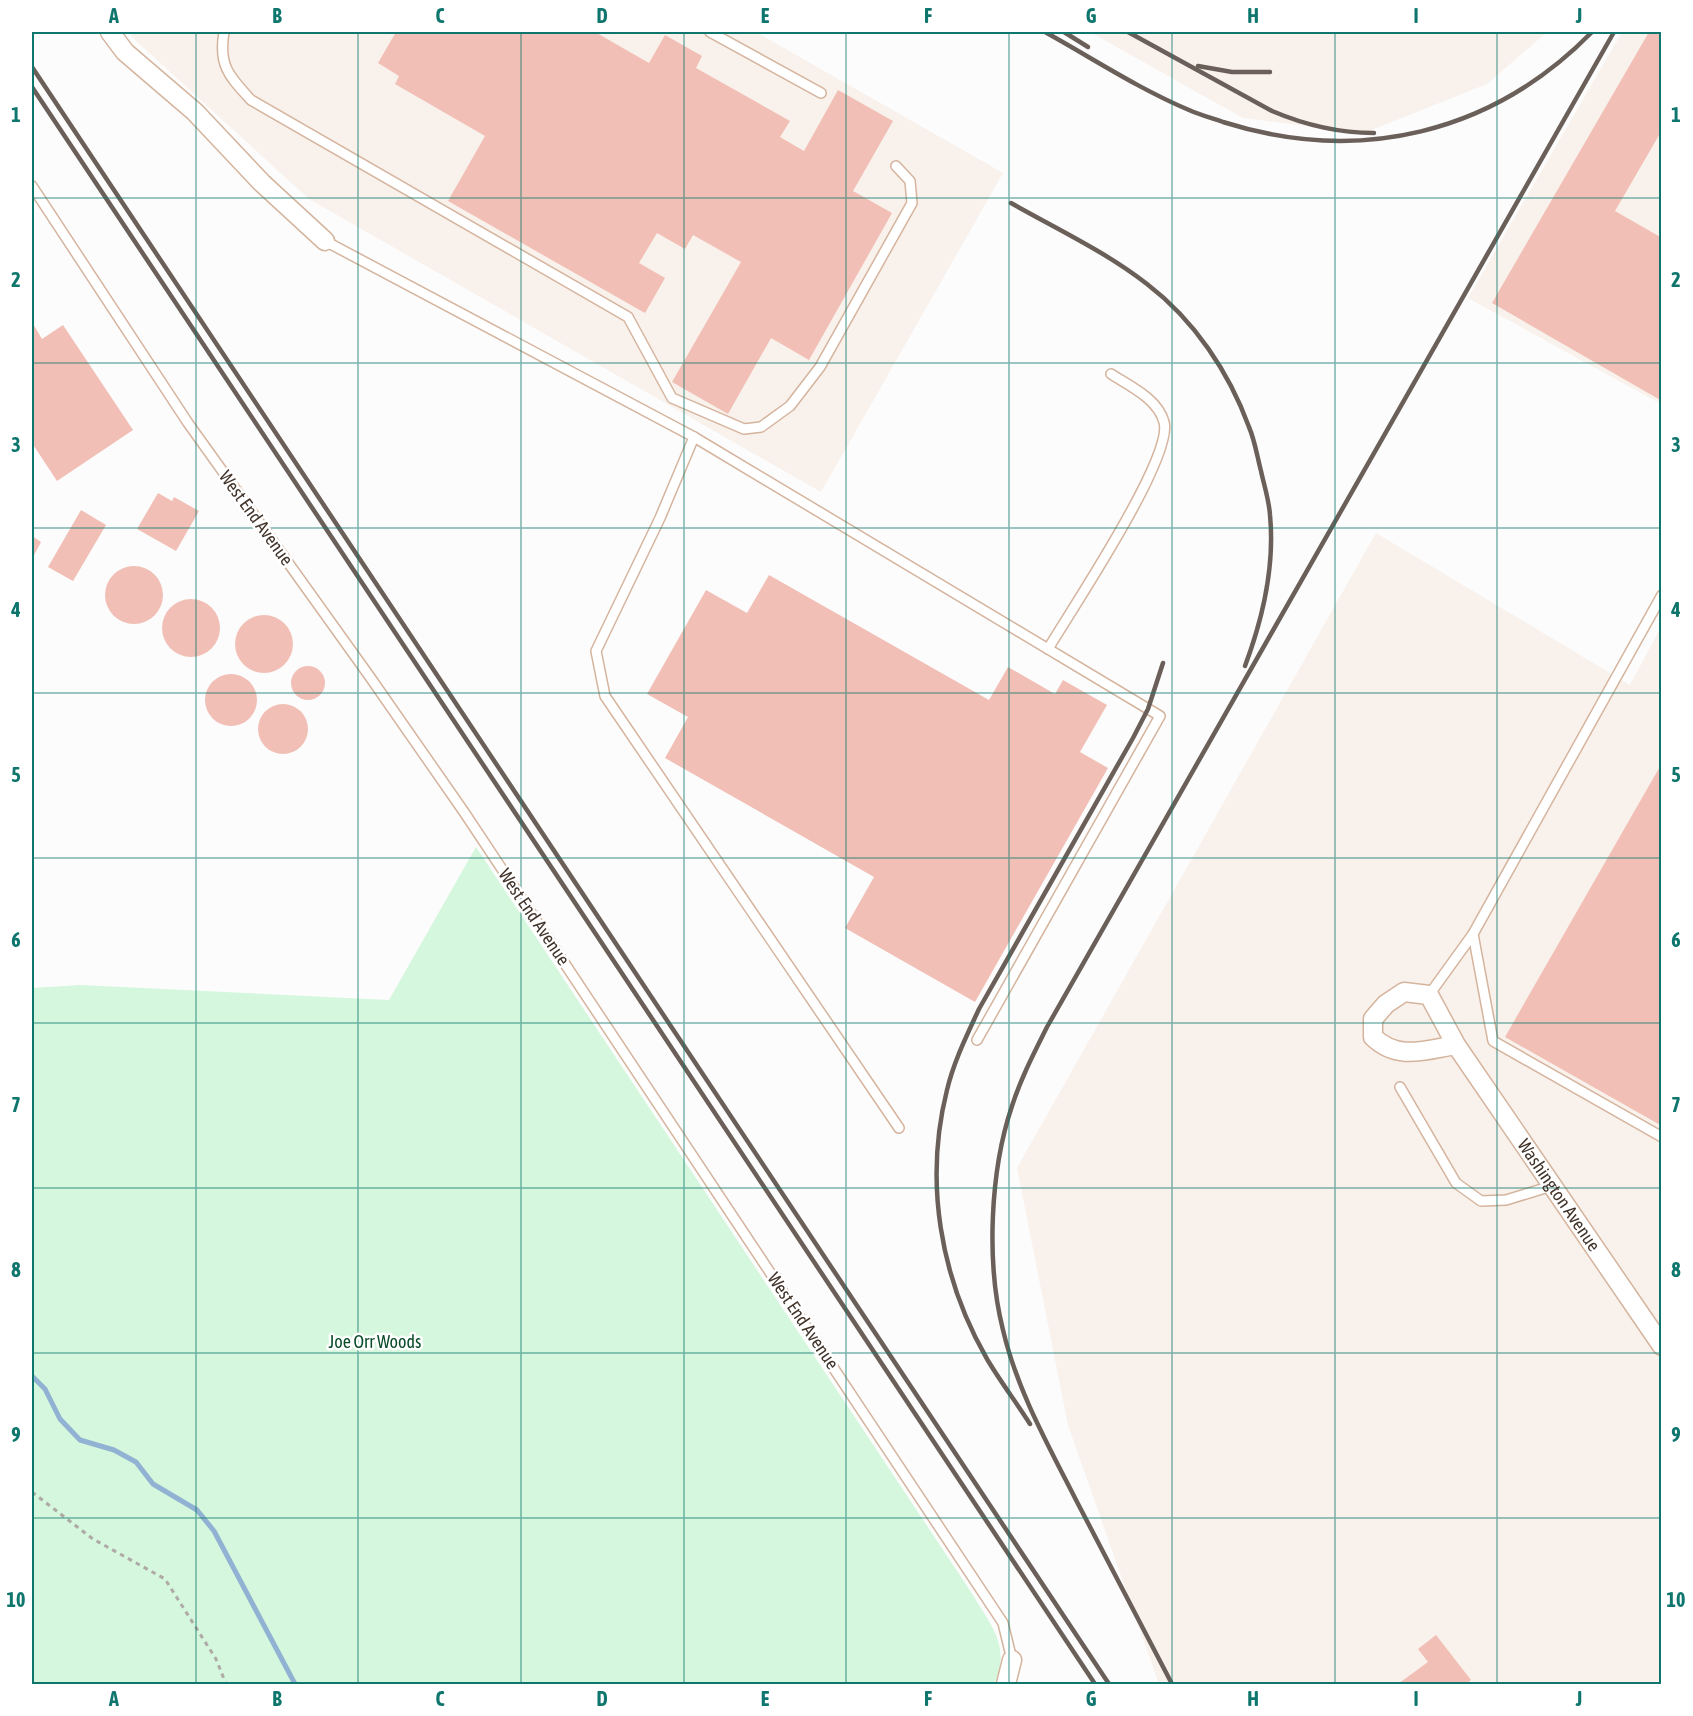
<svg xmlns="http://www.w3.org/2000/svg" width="1693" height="1716" font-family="'Asap Condensed',sans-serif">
<rect width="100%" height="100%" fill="#fcfcfc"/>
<g fill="#f9f1eb">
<path d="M129,32H756L1003,173L821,492L309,199L134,39Z"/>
<path d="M1090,32H1547L1487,84L1364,133L1243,118Z"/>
<path d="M1622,32H1661V404L1468,298Z"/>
<path d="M1376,533L1630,685L1661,627V1684H1159L1068,1425L1017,1168Z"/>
</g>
<path fill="#d4f7dd" d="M476,847L971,1592C990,1624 1012,1647 994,1684H32V988L81,985L389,1000Z"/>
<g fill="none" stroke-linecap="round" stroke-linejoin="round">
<path stroke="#91b2d3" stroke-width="5" d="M32,1376L45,1389L60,1419L80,1440L114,1450L136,1462L153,1484L197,1510L214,1531L295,1684"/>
</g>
<g fill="#f1bfb5">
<path d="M396,32H595L649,63L665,35L702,56L696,68L790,121L780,137L804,151L838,90L893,121L853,191L892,213L809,360L771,338L728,414L672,382L741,262L693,235L685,249L657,233L639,263L665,278L645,313L448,201L485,136L395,84L399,76L378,63Z"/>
<path d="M1649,32H1662V130L1615,211L1662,238V401L1492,303Z"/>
<path d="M32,322L42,339L63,325L133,430L57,481L32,443Z"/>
<path d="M158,493L172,501L174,497L199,511L176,551L137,529Z"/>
<path d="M81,510L106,525L73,581L48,567Z"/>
<path d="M32,536L41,542L32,559Z"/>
<circle cx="134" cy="595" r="29"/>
<path d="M769,575L989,700L1008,667L1055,694L1063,680L1107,705L1080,752L1108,768L975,1002L845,928L874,877L665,758L688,717L647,694L706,590L747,613Z"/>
<circle cx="191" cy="628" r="29"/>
<circle cx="264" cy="644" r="29"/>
<circle cx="308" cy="683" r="17"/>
<circle cx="231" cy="700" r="26"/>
<circle cx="283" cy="729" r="25"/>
<path d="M1662,763V1126L1505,1037Z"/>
<path d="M1436,1635L1471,1680L1466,1684H1398L1428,1662L1418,1649Z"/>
</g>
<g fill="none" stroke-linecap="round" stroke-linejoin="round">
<defs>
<g id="service">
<path d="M224,32C218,66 230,77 251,100L628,317L672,398L744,429L761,427L790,406L820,367L912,203L910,181L896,166"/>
<path d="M710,32L821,93"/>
<path d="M32,186L188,423L370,677L464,812L1003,1623L1012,1660"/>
<path d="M325,241L694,437L1160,716L977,1040"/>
<path d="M694,437L660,518L596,651L605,696L899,1128"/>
<path d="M1048,649C1070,612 1174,457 1164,422C1158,399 1130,386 1111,374"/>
<path d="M1473,934L1493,1041L1662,1137"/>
<path d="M1429,995L1473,934L1662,595"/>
<path d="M1400,1087L1456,1183L1481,1201L1506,1200L1552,1186"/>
</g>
<g id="minor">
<path d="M110,32L125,52L195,112L262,183L325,241"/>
<path id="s1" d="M1456,1045C1425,1050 1398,1061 1373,1037V1019L1386,1004L1404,992L1429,995L1456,1045L1662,1346"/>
<path d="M1006,1684L1012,1660"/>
</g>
</defs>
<use href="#service" stroke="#d5b49e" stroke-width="12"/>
<use href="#minor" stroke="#d5b49e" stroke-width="21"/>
<path stroke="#afaaa6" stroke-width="3" stroke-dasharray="4.5 4.5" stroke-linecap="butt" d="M32,1492L93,1539L165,1579L216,1659L226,1684"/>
<use href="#service" stroke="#fff" stroke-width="9"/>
<use href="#minor" stroke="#fff" stroke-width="18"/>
<g stroke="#6a6059" stroke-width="4.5">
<path d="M1045,32C1092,58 1139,89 1189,110C1200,115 1212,118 1223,122C1359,165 1492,134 1592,32"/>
<path d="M1064,32L1088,47"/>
<path d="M1128,32L1272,111C1305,125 1338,133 1374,133"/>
<path d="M1198,66L1232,72H1270"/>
<path d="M32,67L1109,1684"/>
<path d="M32,87L1095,1684"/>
<path d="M1011,203C1057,229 1106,252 1147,284C1194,320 1229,372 1249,427C1255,441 1257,456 1261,471C1264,485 1269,500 1270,515C1275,567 1263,618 1245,666"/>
<path d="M1030,1424C1016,1402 1000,1381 987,1359C940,1277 924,1181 947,1090C954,1061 967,1035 979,1009L1133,738L1148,709L1163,663"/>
<path d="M1172,1684C1140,1623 1108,1561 1076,1500C1048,1445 1017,1390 1003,1330C986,1263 990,1171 1012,1106C1021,1078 1034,1053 1047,1027L1614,32"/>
</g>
</g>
<path fill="none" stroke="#0f766e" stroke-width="1.5" stroke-opacity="0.55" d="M196,32V1684M358,32V1684M521,32V1684M684,32V1684M846,32V1684M1009,32V1684M1172,32V1684M1335,32V1684M1497,32V1684M32,198H1662M32,363H1662M32,528H1662M32,693H1662M32,858H1662M32,1023H1662M32,1188H1662M32,1353H1662M32,1518H1662"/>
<g text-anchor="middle" stroke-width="5" stroke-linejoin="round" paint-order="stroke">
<g font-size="18" fill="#42342b" stroke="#fff">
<text transform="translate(256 518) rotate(54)" y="6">West End Avenue</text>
<text transform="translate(534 917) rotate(56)" y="6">West End Avenue</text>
<text dy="6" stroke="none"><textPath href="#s1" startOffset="411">Washington Avenue</textPath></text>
<text transform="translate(803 1321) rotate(56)" y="6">West End Avenue</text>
</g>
<g font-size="18" fill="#094d28" stroke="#fff">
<text x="375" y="1348">Joe Orr Woods</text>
</g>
</g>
<rect width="1693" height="1716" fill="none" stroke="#ffffff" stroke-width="66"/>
<rect x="33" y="33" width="1627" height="1650" fill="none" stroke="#0f766e" stroke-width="2"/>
<g font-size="20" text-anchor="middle" font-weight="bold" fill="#0f766e">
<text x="114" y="23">A</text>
<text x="277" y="23">B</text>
<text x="440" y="23">C</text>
<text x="602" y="23">D</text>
<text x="765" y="23">E</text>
<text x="928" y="23">F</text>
<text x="1091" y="23">G</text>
<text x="1253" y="23">H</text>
<text x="1416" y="23">I</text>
<text x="1579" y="23">J</text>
<text x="16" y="122">1</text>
<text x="1676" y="122">1</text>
<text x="16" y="287">2</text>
<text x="1676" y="287">2</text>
<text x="16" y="452">3</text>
<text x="1676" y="452">3</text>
<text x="16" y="617">4</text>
<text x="1676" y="617">4</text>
<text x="16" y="782">5</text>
<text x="1676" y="782">5</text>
<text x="16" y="947">6</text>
<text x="1676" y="947">6</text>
<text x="16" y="1112">7</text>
<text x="1676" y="1112">7</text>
<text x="16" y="1277">8</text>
<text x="1676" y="1277">8</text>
<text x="16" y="1442">9</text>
<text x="1676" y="1442">9</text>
<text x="16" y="1607">10</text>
<text x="1676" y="1607">10</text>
<text x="114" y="1706">A</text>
<text x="277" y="1706">B</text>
<text x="440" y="1706">C</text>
<text x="602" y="1706">D</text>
<text x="765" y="1706">E</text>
<text x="928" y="1706">F</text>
<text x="1091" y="1706">G</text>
<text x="1253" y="1706">H</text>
<text x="1416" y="1706">I</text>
<text x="1579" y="1706">J</text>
</g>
</svg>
